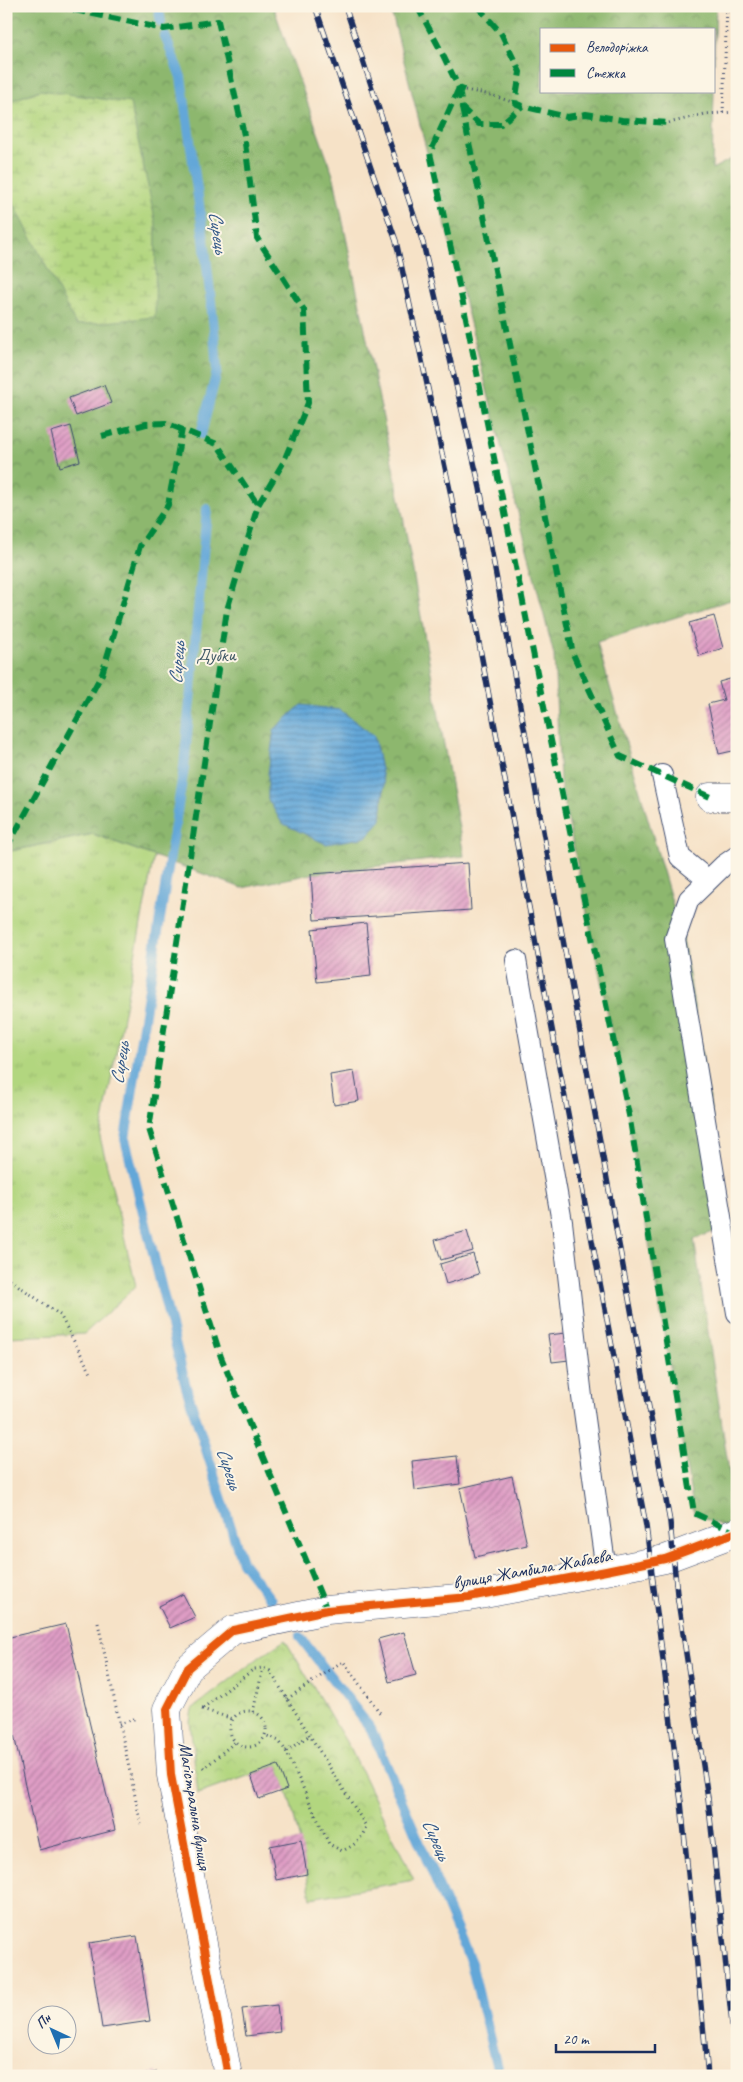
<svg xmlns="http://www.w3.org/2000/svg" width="743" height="2082" font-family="Caveat,sans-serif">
<defs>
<pattern id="grass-tufts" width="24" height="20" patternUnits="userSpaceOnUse" patternTransform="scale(1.25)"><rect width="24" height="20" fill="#b2d67f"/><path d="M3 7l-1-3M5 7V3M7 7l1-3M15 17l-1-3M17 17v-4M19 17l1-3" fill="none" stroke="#98b870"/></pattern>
<pattern id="forest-crowns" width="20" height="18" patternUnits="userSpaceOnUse" patternTransform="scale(1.25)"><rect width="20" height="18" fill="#8db76e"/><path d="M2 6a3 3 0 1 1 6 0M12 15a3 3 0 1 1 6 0" fill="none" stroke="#72955e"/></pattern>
<pattern id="wetland-marsh" width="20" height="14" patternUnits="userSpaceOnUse" patternTransform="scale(1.25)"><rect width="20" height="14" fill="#b2d67f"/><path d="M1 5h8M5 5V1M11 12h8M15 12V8" fill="none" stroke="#98b870"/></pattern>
<pattern id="park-crowns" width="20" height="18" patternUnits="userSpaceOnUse" patternTransform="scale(1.25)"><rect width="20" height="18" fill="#b2d67f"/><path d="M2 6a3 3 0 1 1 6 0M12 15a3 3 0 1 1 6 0" fill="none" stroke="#98b870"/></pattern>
<pattern id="water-rules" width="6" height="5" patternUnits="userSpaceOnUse" patternTransform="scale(1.25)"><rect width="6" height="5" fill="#63a7d8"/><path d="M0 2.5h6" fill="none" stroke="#5188b2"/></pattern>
<pattern id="building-hatch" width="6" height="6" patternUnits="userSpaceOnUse" patternTransform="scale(1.25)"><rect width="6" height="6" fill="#df9dc5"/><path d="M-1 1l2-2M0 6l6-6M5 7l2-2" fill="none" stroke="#b480a3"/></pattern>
</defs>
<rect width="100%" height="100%" fill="#fcf5e5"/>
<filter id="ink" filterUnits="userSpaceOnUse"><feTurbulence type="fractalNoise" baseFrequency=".02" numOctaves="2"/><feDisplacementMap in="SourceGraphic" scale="10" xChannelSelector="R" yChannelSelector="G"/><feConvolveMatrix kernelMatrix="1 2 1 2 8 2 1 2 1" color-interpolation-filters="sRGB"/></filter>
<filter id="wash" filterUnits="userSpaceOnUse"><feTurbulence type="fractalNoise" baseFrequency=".0096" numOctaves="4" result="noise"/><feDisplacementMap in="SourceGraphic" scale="20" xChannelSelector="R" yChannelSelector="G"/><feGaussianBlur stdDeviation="1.12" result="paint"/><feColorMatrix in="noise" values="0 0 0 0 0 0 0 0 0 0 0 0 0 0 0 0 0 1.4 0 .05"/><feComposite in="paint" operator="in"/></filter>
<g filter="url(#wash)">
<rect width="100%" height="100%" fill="#f6e2c7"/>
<path fill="url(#grass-tufts)" stroke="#66826e" d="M93,834L154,856L100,1137L136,1286L84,1334L6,1337V852Z"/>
<g fill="url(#forest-crowns)" stroke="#547366">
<path d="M6,6H273L334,178L402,511L464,856L311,874L242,888L93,834L6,852V188L42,254L40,90L6,103Z"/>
<path d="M390,6H716L714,63V29H542V91H714L712,169L737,156V598L597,642L684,944L730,1226L694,1239L732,1491L737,1492V1532H734L694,1513L624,1093L560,781L554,655Z"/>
</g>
<path fill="url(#wetland-marsh)" stroke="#66826e" d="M40,90L130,103L156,224L155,317L76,325L6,188V103Z"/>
<path fill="url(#park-crowns)" stroke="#66826e" d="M285,1640L351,1750L414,1880L311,1898C303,1853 294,1809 278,1765L198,1794L190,1722L192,1709L261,1656Z"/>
<path fill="url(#water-rules)" stroke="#3f6b9b" d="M301,705L340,710L374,736L384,784L381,820L366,837L326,844L282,823L268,799V774L274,730Z"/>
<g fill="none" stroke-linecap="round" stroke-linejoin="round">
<g stroke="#63a7d8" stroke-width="10">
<path d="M158,6L161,22"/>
<path d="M165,36L181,77L204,239L214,329L217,371L201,434"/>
<path d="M207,509L184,768L125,1139L186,1387L242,1562L271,1600"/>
<path d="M300,1637L371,1729L471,1963L499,2076"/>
</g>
</g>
<g id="blocks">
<g fill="url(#building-hatch)">
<path d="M104,385L111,403L76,416L69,398Z"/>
<path d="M71,426L80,461L60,467L51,432Z"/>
<path d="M714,616L723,648L699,656L689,623Z"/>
<path d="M737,677V750L719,754L708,704L724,700L719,682Z"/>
<path d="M468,863L471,910L314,920L311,874Z"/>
<path d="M366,923L371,976L317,982L312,929Z"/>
<path d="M354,1071L359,1101L334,1105L330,1075Z"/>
<path d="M467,1231L473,1251L441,1260L435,1240Z"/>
<path d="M473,1254L479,1274L446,1284L440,1264Z"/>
<path d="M566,1333L569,1360L552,1362L548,1335Z"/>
<path d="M457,1456L460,1484L415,1490L412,1461Z"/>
<path d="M512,1476L527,1545L475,1557L460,1488Z"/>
<path d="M183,1594L195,1617L170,1628L159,1606Z"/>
<path d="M66,1624L115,1830L39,1850L6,1698V1638Z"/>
<path d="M404,1632L416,1675L389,1682L378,1639Z"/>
<path d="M278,1765L287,1789L259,1799L251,1775Z"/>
<path d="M301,1840L307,1874L276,1880L270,1846Z"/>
<path d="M137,1936L150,2021L102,2028L89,1943Z"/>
<path d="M277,2005L280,2032L246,2036L242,2009Z"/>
<path d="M157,2072L158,2076H143V2075Z"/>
</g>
</g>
</g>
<g filter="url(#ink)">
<use href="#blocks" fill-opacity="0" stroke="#3c4a6e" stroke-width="1"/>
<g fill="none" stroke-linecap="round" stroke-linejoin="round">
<defs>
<g id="service">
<path d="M662,775L680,857L708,880"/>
<path d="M737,856L724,865L689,899L675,939L737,1313"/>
<path d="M516,960L562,1222L582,1397L606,1571"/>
</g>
<g id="minor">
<path d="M710,797H737"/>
<path d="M228,2076L171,1775L167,1709L188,1668L233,1630L327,1610L469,1597L606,1571L665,1559L737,1532"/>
</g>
</defs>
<use href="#service" stroke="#3c4a6e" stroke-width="22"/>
<use href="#minor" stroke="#3c4a6e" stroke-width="29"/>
<g stroke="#3c4a6e" stroke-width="3" stroke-dasharray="1 4" stroke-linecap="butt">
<path d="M465,90L491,95L515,103"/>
<path d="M723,113L727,6"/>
<path d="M669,123L705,114L737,112"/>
<path d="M6,1277L60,1315L92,1375"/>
<path d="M98,1623L141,1824"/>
<path d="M287,1699L343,1661L380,1713"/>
<path d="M203,1708L254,1669L263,1668L270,1671L366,1826C362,1840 355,1845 342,1851L329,1844L286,1751L279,1741L265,1735"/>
<path d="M202,1709L233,1719"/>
<circle cx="248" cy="1729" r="18"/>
<path d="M253,1712L263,1668"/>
<path d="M119,1724L137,1718"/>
<path d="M286,1751L310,1735"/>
<path d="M203,1767L204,1768L235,1742"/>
</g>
<use href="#service" stroke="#fff" stroke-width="20"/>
<use href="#minor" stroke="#fff" stroke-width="28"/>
<defs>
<g id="rail">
<path d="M315,6L396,241L451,495L646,1526L681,1802L708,2076"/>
<path d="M345,6L423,243L480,488L670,1522L677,1594L708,1798L737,2071"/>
</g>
</defs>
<use href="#rail" stroke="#1b2f5e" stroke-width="5.5"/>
<use href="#rail" stroke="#fcf5e5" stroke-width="4" stroke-dasharray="11" stroke-linecap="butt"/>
<g stroke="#00873e" stroke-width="6" stroke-dasharray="12 6" stroke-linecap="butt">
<path d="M56,6L164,29L218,21L244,135L257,238L304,310L308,403L283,463L258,505L227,610L149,1129L221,1357L327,1610"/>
<path d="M417,6L439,47L459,88L464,90"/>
<path d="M477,6L501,33L520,72L515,103L522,106L567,117L586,114L622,120L669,123"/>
<path d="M459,88L430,153L464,308L543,702L630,1120L694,1513L734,1532L737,1543"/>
<path d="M459,88L462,108L479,124H501L522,106"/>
<path d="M462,108L573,654L620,756L710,797"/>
<path d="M102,436L146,424L166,423L217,444L258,505"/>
<path d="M6,849L102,674L140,546L168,505L182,429"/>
</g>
<defs>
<path id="cycleway" d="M228,2076L171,1775L167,1709L188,1668L233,1630L327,1610L469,1597L606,1571L665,1559L737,1532"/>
</defs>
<use href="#cycleway" stroke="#fcf5e5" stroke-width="11"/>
<use href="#cycleway" stroke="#e8590c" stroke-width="8"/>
</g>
</g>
<g text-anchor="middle" stroke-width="4" stroke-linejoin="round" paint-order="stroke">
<g font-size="18" fill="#415966" stroke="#fcf5e5">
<text x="216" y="661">Дубки</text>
</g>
<g font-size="18" fill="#1b2f5e" stroke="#fcf5e5">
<text transform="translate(532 1569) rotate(-10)" y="6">вулиця Жамбила Жабаєва</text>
<text transform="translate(195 1806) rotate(81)" y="6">Магістральна вулиця</text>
</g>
<g font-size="19" font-style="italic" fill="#345989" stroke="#fcf5e5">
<text transform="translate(219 232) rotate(82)" y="7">Сирець</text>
<text transform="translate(176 663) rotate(-85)" y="7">Сирець</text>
<text transform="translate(119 1063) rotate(-81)" y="7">Сирець</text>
<text transform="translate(230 1468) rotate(72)" y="7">Сирець</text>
<text transform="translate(437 1839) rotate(67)" y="7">Сирець</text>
</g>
</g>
<rect width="743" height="2082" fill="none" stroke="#fcf5e5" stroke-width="25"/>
<rect x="540" y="28" width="175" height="65" fill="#fcf5e5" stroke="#a2a6af"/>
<rect x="550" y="44" width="25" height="8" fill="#e8590c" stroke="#a2a6af"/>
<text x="586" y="52" font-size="15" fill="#1b2f5e">Велодоріжка</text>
<rect x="550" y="69" width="25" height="8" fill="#00873e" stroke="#a2a6af"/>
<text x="586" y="78" font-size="15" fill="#1b2f5e">Стежка</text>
<g transform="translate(52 2030) rotate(316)"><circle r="24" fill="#fcf5e5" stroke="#a2a6af"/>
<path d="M0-4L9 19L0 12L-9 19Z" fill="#1f6fb2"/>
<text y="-8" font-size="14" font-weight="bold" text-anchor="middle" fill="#1b2f5e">Пн</text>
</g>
<path d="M556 2044v8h99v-8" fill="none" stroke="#1b2f5e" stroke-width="2.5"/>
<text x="563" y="2044" font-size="15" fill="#1b2f5e" stroke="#fcf5e5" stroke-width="4" paint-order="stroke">20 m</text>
</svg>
